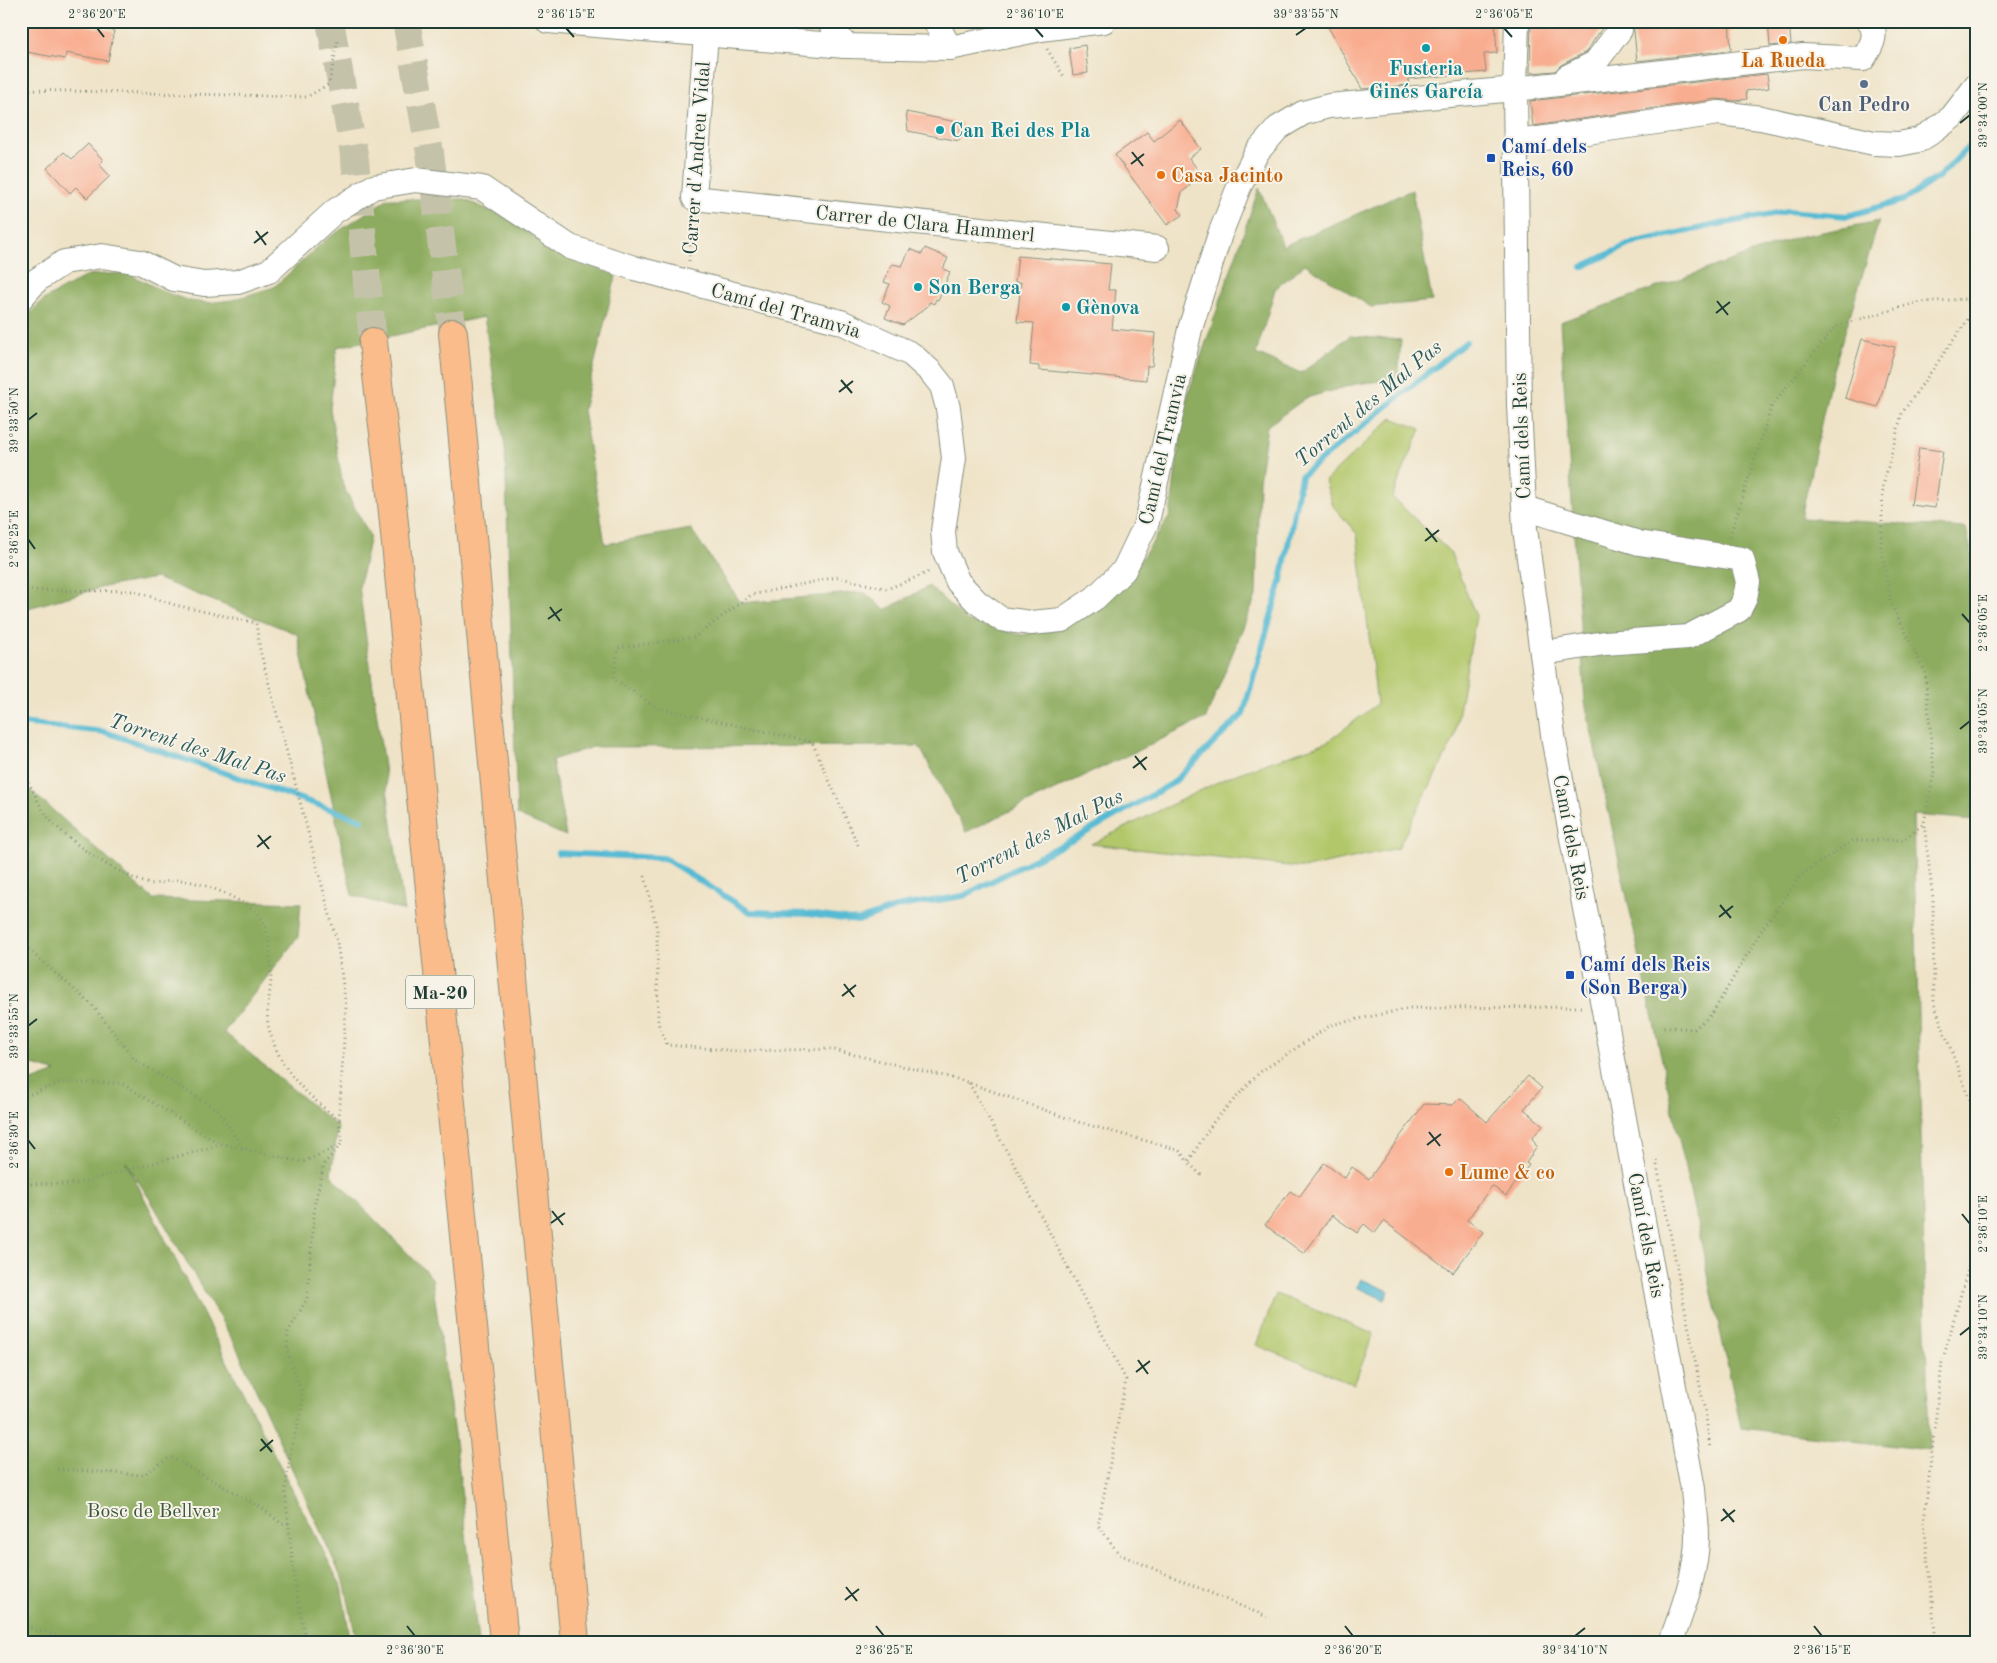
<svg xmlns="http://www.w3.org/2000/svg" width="1997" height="1663" font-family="'Old Standard TT',serif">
<rect width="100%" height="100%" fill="#f7f3e8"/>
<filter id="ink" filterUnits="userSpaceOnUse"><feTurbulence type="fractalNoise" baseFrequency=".02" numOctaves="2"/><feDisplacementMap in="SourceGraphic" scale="10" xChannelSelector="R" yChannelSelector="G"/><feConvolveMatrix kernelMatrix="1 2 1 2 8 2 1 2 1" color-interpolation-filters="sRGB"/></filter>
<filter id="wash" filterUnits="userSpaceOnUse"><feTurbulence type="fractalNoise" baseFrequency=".0096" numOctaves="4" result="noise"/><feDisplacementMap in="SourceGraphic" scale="20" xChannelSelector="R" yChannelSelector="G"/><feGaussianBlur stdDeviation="1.12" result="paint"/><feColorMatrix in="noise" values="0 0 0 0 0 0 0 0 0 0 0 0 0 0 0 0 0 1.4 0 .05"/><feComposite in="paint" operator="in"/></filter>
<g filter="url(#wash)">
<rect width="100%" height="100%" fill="#efe3c7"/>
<g fill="#b2c76b" stroke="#688250">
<path d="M1392,418L1421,429L1392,497L1450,552L1476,616L1454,739L1398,848L1307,868L1091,844L1228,777L1327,742L1377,704L1357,534L1333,506L1325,481Z"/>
<path d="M1276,1294L1374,1334L1354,1384L1256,1345Z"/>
</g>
<g fill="#8dac5f" stroke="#56744a">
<path d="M1259,188L1283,246L1412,190L1432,301L1371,307L1305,264L1275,289L1256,354L1301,373L1350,336L1401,340L1398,379L1356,384L1306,398L1267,426L1259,481L1256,596L1206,718L966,832L919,746L593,747L552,760L566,836L517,815L505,448L484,317L337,347L330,409L343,486L370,536L359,587L404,911L352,895L297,634L156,578L104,587L21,610V321L45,299L88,275L127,273L167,293L190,301L208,303L232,300L274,287L324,241L387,199H463L505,217L544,244L616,276L583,410L605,544L691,529L741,603L864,592L885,610L929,586L967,621L1021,635L1060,629L1134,570L1170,516L1184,406Z"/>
<path d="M1879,221L1831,377L1801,518L1966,528L1976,574V820L1913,815L1929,1450L1741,1428L1585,702L1560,322L1797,237Z"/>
<path d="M21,782L153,899L301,903L298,937L224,1032L338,1127L331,1175L432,1278L459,1470L478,1642H357L345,1585L235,1344L151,1201L126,1162L341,1586L351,1642H21V1085L56,1072L21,1061Z"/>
</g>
<path fill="#55bad3" stroke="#3a7c84" d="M1361,1279L1389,1291L1385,1300L1357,1287Z"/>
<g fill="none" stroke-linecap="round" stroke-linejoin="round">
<g stroke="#55bad3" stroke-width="6">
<path d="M1582,267L1632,243L1720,224L1788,211L1847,216L1904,200L1941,175L1976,139"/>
<path d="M21,723L105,732L362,820"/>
<path d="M558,853L664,858L750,912L808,914L858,921L901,906L963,896L1078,837L1173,783L1243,714L1281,581L1301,476L1466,342"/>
</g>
</g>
<g id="blocks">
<g fill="#f9ad90">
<path d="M21,21H64L114,31L108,61L66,53L65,59L21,51Z"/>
<path d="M1325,21H1495L1497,53L1484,54L1486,72L1408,79L1409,85L1362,89Z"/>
<path d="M1531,21H1607L1586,52L1561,65L1555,71L1530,73Z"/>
<path d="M1633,21H1729L1731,50L1637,61Z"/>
<path d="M1768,21H1789L1791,44L1770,46Z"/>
<path d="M1085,45L1088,73L1073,75L1069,48Z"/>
<path d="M1767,74L1769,88L1746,91L1747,99L1735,101L1717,99L1533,126L1530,101Z"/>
<path d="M906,112L962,123L959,141L908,131Z"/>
<path d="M1180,120L1201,149L1189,158L1198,170L1185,179L1190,186L1182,192L1178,209L1182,215L1167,225L1115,155L1147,132L1154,141Z"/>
<path d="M88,144L103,160L99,164L110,176L87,198L76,187L70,193L47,168L64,152L72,159Z"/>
<path d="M925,248L948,258L943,269L950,272L938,300L936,299L934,304L929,302L928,306L903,325L885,318L890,306L882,302L890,284L884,282L892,264L902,266L910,249L922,254Z"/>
<path d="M1018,256L1111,264L1108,290H1116L1112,329L1155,333L1152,366H1147L1146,380L1039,370V366L1030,365L1034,323L1017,322L1021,282H1015Z"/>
<path d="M1862,339L1895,347L1878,407L1845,398Z"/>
<path d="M1919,448L1943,451L1935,508L1911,505Z"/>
<path d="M1528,1076L1542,1088L1524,1109L1543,1125L1532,1138L1537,1147L1526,1163L1529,1165L1506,1196L1492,1186L1467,1220L1483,1232L1453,1273L1384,1221L1375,1233L1364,1224L1357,1233L1332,1215L1304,1254L1265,1225L1290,1191L1299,1197L1324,1163L1345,1178L1352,1167L1369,1179L1424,1104L1453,1105L1460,1098L1487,1122Z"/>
</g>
</g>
</g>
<g filter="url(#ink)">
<use href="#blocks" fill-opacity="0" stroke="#87907e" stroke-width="1"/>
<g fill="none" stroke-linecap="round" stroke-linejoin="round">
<g stroke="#c5c2aa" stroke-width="28" stroke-dasharray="28 14" stroke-linecap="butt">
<path d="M330,21L355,160L373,342"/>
<path d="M406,21L430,153L453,333"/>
</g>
<defs>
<g id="minor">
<path d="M548,21L845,46L950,48L1041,29L1104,21"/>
<path d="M829,21L845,46"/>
<path d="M935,21L950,48"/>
<path d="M1517,21L1515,89L1519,405L1525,529L1554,742L1693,1489C1694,1505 1697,1521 1697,1536C1697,1572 1683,1608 1671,1642"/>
<path d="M706,34L694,198L1157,248"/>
<path d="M1567,77L1595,63L1620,30"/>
<path d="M1517,142L1719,113L1761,118L1874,143L1899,144L1919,140L1935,130L1952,117L1976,86"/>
<path d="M21,298L37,280L64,262L102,256L140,262L174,279L204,284L238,282L269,271L335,211L373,187L416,180L482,188L570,247L634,268L841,322L911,354L931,372L942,386L948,408L954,458L943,531L945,552L958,582L977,602L1001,619L1031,623L1062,620L1095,598L1124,570L1147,522L1190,329L1220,234L1239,187L1257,152L1278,128L1303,113L1329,106L1515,89L1803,56L1863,59C1871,47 1879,34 1869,21"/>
<path d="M1524,508L1639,543L1742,559L1748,582L1745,598L1739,610L1688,637L1605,643L1542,653"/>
</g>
<g id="highway">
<path d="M453,333L575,1642"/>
<path d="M373,342L390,483L504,1642"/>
</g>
</defs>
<use href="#minor" stroke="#87907e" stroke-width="26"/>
<use href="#highway" stroke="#87907e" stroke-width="30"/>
<g stroke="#87907e" stroke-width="3" stroke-dasharray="1 4" stroke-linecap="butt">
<path d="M1047,49L1065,78"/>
<path d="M30,90L307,97L329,84L338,40"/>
<path d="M689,261L692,220"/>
<path d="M1730,536L1772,405L1836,326L1920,302L1966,299L1976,308L1902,413L1883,486L1881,547L1891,603L1925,672L1934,772L1924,823L1933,899L1934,1004L1976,1117"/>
<path d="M21,590L134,591L175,605L256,623L260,650L337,942L346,1006L339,1120"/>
<path d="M21,775C33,785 36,801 45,813C63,839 116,874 147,883C157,886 170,879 180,880C203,882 243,899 259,915C271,927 271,964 271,980C270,996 265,1013 269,1029C281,1072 305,1093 339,1120L342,1143L324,1164L315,1203L307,1299L288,1332L287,1350L301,1391L302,1407L291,1449L285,1492L295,1584L306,1642"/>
<path d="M858,845L812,742L658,708L614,679L618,648L695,637L751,595L837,577L887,589L927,573L930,569"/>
<path d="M645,876L657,929L658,1023L667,1045L737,1051L830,1049L961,1080L1078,1122L1179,1150L1188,1162"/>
<path d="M21,943L92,1005L135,1060L218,1110L243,1148"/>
<path d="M1664,1027L1694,1029L1712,1014L1761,931L1801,875L1853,840H1904L1923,824"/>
<path d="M969,1083L1021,1177L1126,1380L1098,1525L1119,1554L1267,1617"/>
<path d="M21,1098L59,1083H121L218,1143L303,1162L340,1145"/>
<path d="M1656,1160L1706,1417L1710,1449"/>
<path d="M1201,1175L1188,1162L1214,1121L1260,1072L1331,1025L1410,1008L1582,1007"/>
<path d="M21,1184H76L220,1145"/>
<path d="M57,1469L143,1475L170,1457L262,1508L282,1524L290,1523"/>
<path d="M21,1625L79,1642"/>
<path d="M1936,1642L1924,1521L1942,1363L1976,1240"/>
</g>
<use href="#minor" stroke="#fff" stroke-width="24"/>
<use href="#highway" stroke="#fabc8b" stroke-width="28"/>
</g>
</g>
<path fill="none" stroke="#1f3d34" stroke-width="2" d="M97,28L104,37M566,28L574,37M1035,28L1043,37M1504,28L1512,37M1296,35L1306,28M1960,123L1970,115M1132,152L1143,166M1131,164L1144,154M256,231L266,245M254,243L268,232M1717,301L1728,315M1716,313L1730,302M841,380L852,393M839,392L853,381M28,420L37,413M1426,528L1437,542M28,539L35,549M1425,541L1439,530M550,607L560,621M1962,614L1970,623M548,619L562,609M1960,729L1970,721M1135,756L1146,770M1133,768L1147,757M258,835L269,849M257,847L271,836M1720,905L1731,918M1719,917L1733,906M844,984L854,997M842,996L856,985M28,1026L37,1019M1429,1132L1440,1146M28,1140L35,1149M1427,1145L1441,1134M552,1211L563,1225M1962,1214L1970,1224M551,1223L565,1213M1960,1335L1970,1327M1138,1360L1148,1374M1136,1372L1150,1361M261,1439L272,1452M260,1451L273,1440M1723,1509L1734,1522M1721,1521L1735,1510M846,1587L857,1601M845,1600L859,1589M407,1626L415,1636M876,1626L884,1636M1345,1626L1353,1636M1814,1626L1822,1636M1575,1636L1585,1628"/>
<g fill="#e8710a" stroke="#f7f3e8" stroke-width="2">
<circle cx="1783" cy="40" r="5"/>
<circle cx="1161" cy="175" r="5"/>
<circle cx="1449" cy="1172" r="5"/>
</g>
<g fill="#0f9aa8" stroke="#f7f3e8" stroke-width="2">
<circle cx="1426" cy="48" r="5"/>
<circle cx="940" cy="130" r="5"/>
<circle cx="918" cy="287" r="5"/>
<circle cx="1066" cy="307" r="5"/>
</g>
<circle fill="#5c6f8a" stroke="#f7f3e8" stroke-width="2" cx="1864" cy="84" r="5"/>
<g fill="#1a4fb4" stroke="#f7f3e8" stroke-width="2">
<rect x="1486" y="153" width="10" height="10" rx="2.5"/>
<rect x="1565" y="970" width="10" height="10" rx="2.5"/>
</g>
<g text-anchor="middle" stroke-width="4" stroke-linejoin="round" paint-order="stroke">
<rect fill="#f7f3e8" stroke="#60746a" stroke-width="1" x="406" y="975.5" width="68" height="33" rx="4"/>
<g font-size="19" font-weight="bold" fill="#1f3d34">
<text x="440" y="999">Ma-20</text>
</g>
<g font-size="20" font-weight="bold" fill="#c56008" stroke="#f7f3e8" text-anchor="start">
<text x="1783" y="67" text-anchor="middle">La Rueda</text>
<text x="1171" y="182">Casa Jacinto</text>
<text x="1459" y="1179">Lume &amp; co</text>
</g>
<g font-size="20" font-weight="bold" fill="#0d838f" stroke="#f7f3e8" text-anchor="start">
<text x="1426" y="75" text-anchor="middle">Fusteria<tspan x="1426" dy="23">Ginés García</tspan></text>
<text x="950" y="137">Can Rei des Pla</text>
<text x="928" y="294">Son Berga</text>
<text x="1076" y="314">Gènova</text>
</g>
<g font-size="20" font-weight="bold" fill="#4e5e75" stroke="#f7f3e8">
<text x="1864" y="111">Can Pedro</text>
</g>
<g font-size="20" font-weight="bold" fill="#164399" stroke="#f7f3e8" text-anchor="start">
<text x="1501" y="153">Camí dels<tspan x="1501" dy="23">Reis, 60</tspan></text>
<text x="1580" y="971">Camí dels Reis<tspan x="1580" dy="23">(Son Berga)</tspan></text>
</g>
<g font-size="20" fill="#1f3d34" stroke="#f7f3e8">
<text transform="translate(696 158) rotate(-86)" y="7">Carrer d'Andreu Vidal</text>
<text transform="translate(925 223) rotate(6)" y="7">Carrer de Clara Hammerl</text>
<text transform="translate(786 310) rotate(16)" y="7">Camí del Tramvia</text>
<text transform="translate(1521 436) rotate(-92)" y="7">Camí dels Reis</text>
<text transform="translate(1162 449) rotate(-77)" y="7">Camí del Tramvia</text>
<text transform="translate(1572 837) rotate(79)" y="7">Camí dels Reis</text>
<text transform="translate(1647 1235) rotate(79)" y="7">Camí dels Reis</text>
</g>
<g font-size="20" fill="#3c593f" stroke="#f7f3e8">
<text x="153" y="1517">Bosc de Bellver</text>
</g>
<g font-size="21" font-style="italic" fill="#2c5c5c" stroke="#f7f3e8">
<text transform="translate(1368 403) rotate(-40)" y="7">Torrent des Mal Pas</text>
<text transform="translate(198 748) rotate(18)" y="7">Torrent des Mal Pas</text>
<text transform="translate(1039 836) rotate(-27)" y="7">Torrent des Mal Pas</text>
</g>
</g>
<rect width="1997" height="1663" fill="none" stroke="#f7f3e8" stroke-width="55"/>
<rect x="28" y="28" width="1942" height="1608" fill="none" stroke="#1f3d34" stroke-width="2"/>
<g font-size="12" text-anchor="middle" fill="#1f3d34">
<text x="97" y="18">2°36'20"E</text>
<text x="566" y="18">2°36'15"E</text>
<text x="1035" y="18">2°36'10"E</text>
<text x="1306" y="18">39°33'55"N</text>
<text x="1504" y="18">2°36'05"E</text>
<text transform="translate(1983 115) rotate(-90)" y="4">39°34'00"N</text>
<text transform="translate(14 420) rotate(-90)" y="4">39°33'50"N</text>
<text transform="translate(14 539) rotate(-90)" y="4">2°36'25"E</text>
<text transform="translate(1983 623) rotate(-90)" y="4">2°36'05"E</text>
<text transform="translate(1983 721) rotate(-90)" y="4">39°34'05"N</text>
<text transform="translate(14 1026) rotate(-90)" y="4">39°33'55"N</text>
<text transform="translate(14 1140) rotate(-90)" y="4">2°36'30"E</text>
<text transform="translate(1983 1224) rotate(-90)" y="4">2°36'10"E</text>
<text transform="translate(1983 1327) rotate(-90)" y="4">39°34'10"N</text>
<text x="415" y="1654">2°36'30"E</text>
<text x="884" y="1654">2°36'25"E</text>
<text x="1353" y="1654">2°36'20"E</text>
<text x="1575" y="1654">39°34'10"N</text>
<text x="1822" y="1654">2°36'15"E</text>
</g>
</svg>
